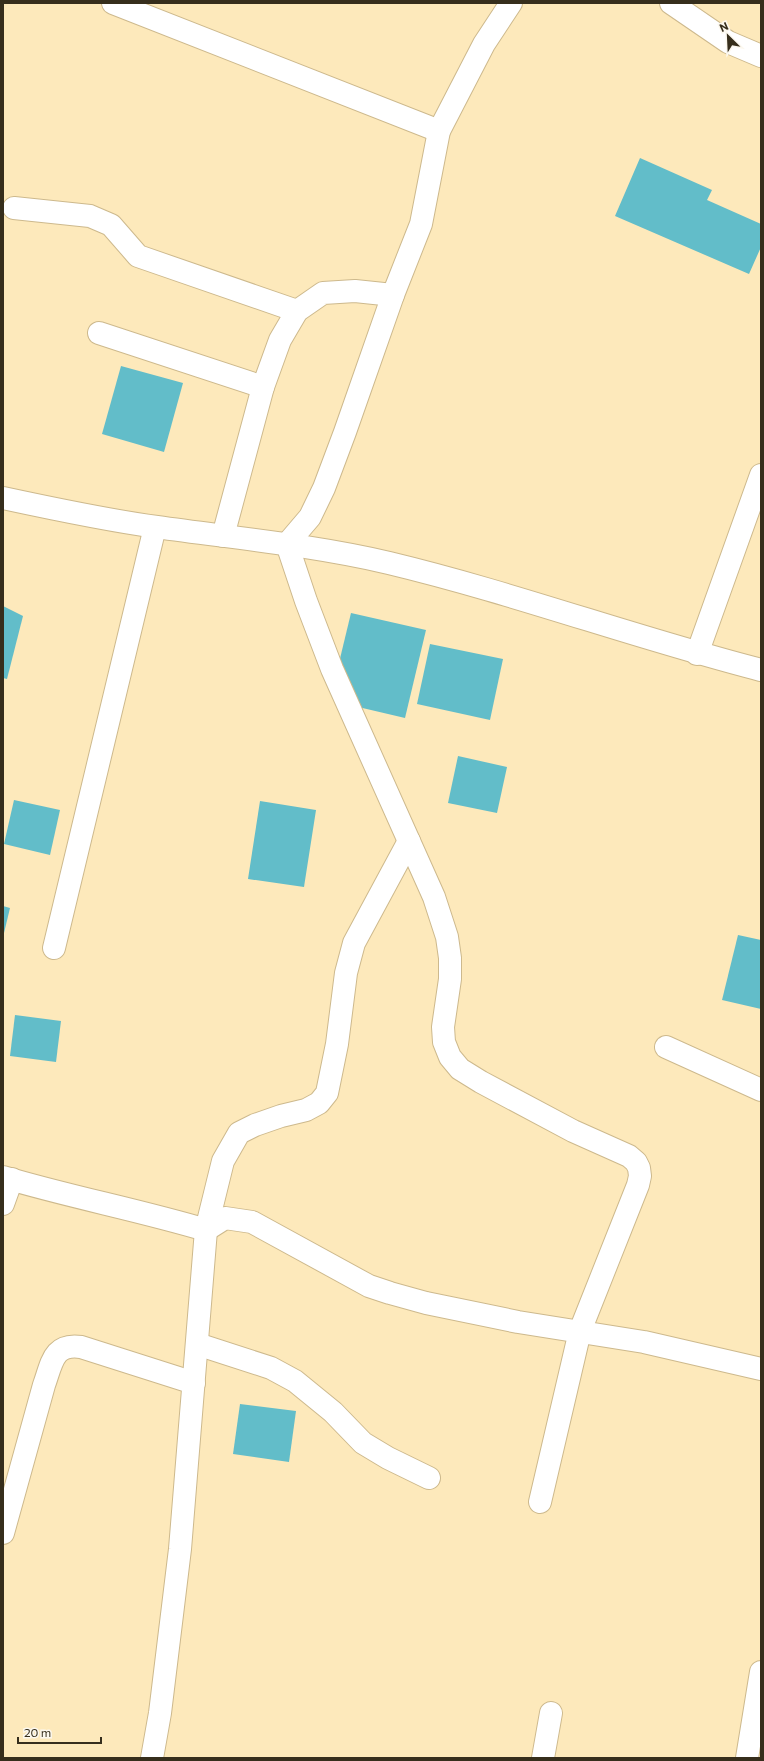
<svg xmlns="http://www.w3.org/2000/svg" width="764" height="1761" font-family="Commissioner,sans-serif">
<rect width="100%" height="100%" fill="#fde9bb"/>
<g fill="#62bdc9">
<path d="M640,158L712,190L707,200L761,224V247L749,274L615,216Z"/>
<path d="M121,366L183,383L164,452L102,434Z"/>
<path d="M3,606L23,616L7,679L3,678Z"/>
<path d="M351,613L426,630L405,718L354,706L337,671Z"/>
<path d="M430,644L503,659L490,720L417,704Z"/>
<path d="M458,756L507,767L497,813L448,803Z"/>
<path d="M14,800L60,810L50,855L4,844Z"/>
<path d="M260,801L316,810L304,887L248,879Z"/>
<path d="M3,906L10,908L4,933H3Z"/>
<path d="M738,935L761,940V1009L722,1000Z"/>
<path d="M15,1015L61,1021L56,1062L10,1056Z"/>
<path d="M240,1404L296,1411L289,1462L233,1454Z"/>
</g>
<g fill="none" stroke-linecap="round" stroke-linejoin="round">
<defs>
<g id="street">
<path d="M113,3L439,131"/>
<path d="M671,3L728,42L761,56"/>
<path d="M14,208L90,216L111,225L138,256L297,311"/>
<path d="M99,333L263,387"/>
<path d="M3,498C54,509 105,520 157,527C234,538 312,545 389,563C514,593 636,638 761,670"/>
<path d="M223,536L263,387L280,340L297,311L323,293L355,291L393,295"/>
<path d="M287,544L306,601L332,669L434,897L447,937L450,958V979L443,1027L444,1042L450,1057L460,1069L481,1082L573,1131L629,1156L636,1162L639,1168L640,1176L638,1185L580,1331L540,1502"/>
<path d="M287,544L310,517L324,488L345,432L393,295L421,224L439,131L484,44L511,3"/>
<path d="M697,654L761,475"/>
<path d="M54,948L155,527"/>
<path d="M666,1047L761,1090"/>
<path d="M3,1177C70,1197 139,1210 206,1230L225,1218L252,1222L369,1286L390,1293L426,1303L518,1322L644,1342L761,1369"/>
<path d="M3,1204L12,1179"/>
<path d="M197,1344L271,1368L295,1381L333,1412L363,1443L388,1458L429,1478"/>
<path d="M3,1533L44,1385C52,1363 53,1343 81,1347L194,1383"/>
<path d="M152,1758L160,1713L180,1549L206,1230L223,1161L239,1133L255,1125L281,1116L306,1110L319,1103L327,1093L337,1044L346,973L354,943L409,841"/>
<path d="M543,1758L551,1713"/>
<path d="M747,1758L761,1672"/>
</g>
</defs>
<use href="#street" stroke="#cdb98d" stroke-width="24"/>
<use href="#street" stroke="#fff" stroke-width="22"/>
</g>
<rect width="764" height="1761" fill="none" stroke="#362e1c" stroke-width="8"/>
<g transform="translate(728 36) rotate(336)" stroke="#fcf8ef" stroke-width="3" paint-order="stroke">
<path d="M0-3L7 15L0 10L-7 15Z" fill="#362e1c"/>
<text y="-6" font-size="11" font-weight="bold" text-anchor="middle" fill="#362e1c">N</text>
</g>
<path d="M18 1737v6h83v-6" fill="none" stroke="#362e1c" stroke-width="2"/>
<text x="24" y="1737" font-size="12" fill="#362e1c" stroke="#fcf8ef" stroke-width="3" paint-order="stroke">20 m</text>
</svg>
